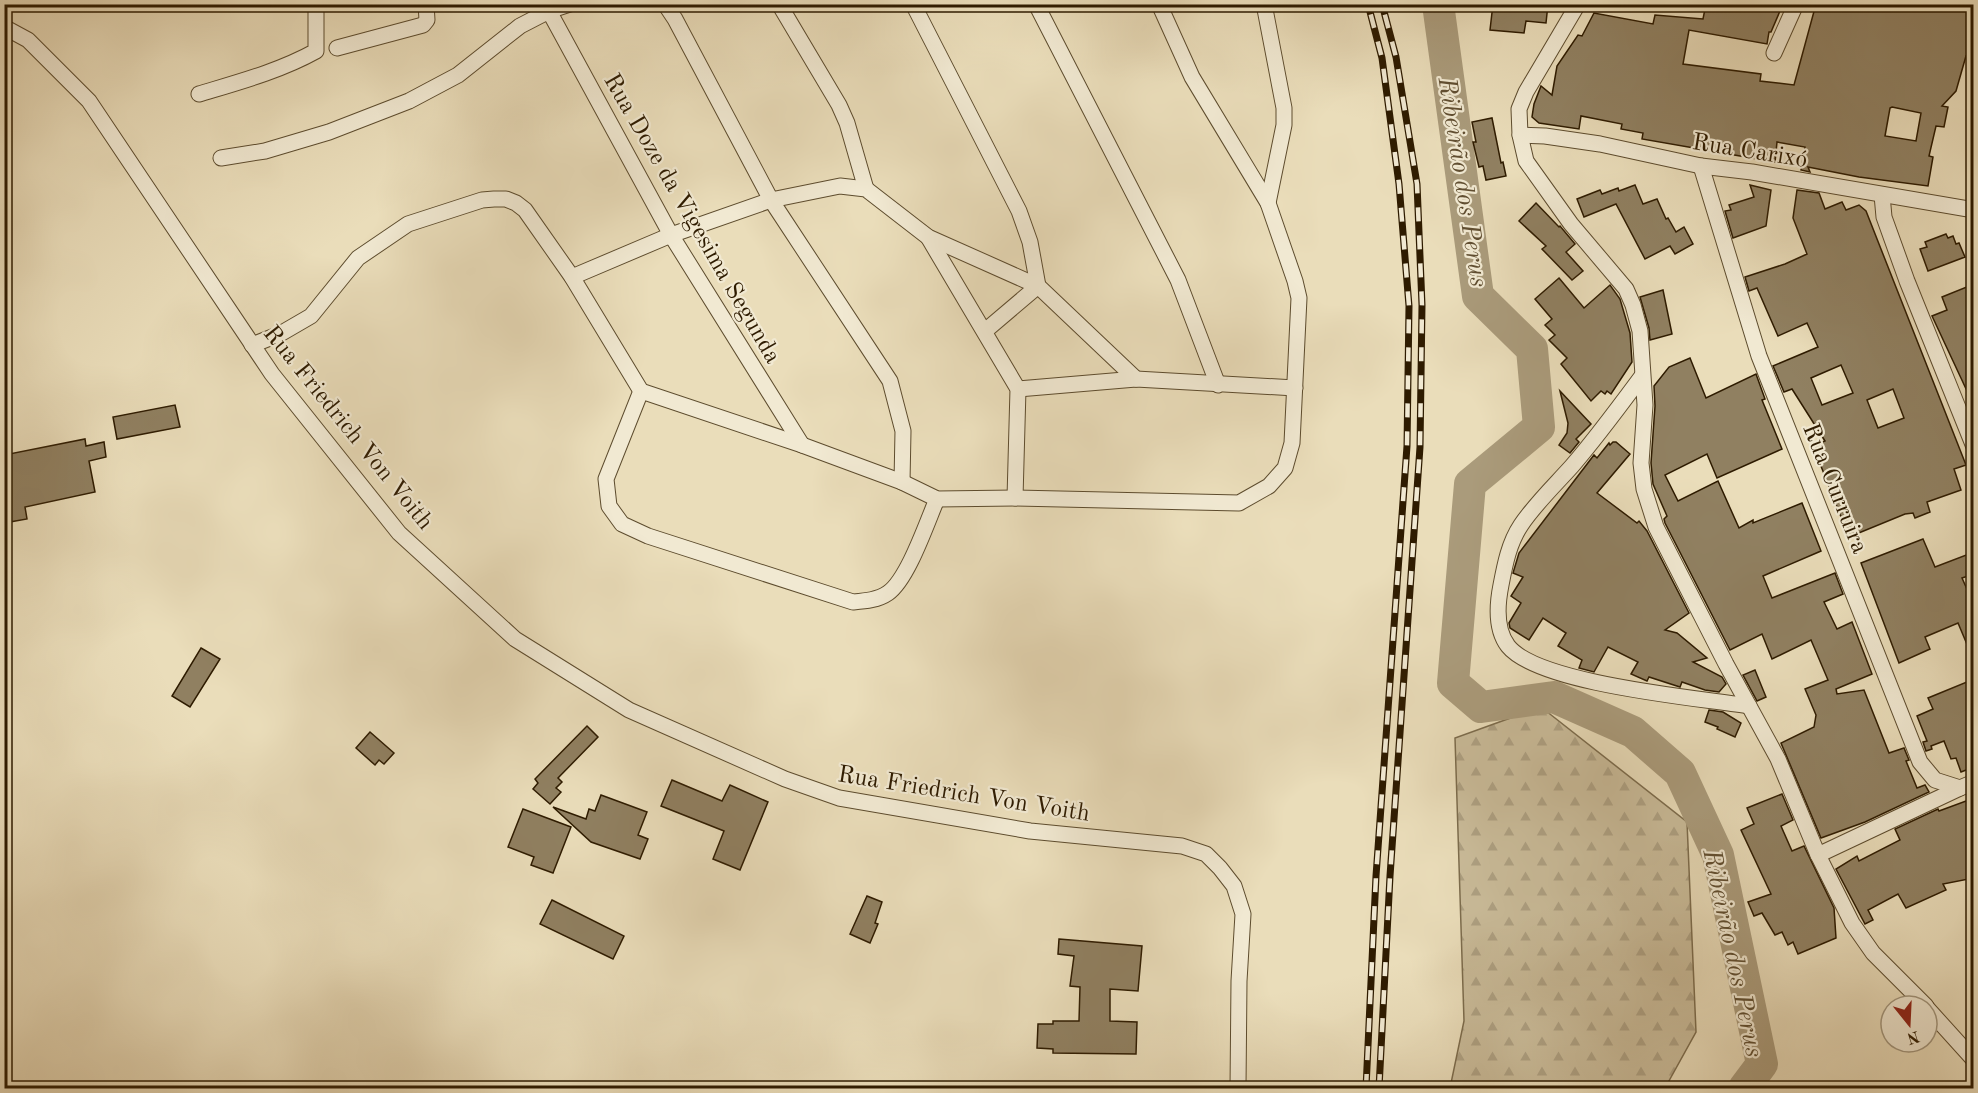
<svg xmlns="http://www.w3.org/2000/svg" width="1978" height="1093" font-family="'Old Standard TT',serif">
<defs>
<pattern id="forest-firs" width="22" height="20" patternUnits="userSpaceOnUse" patternTransform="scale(1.5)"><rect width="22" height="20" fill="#cabc9a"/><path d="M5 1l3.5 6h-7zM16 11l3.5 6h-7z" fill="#aea183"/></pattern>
</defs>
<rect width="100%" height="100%" fill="#eaddba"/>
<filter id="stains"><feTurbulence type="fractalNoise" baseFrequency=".00333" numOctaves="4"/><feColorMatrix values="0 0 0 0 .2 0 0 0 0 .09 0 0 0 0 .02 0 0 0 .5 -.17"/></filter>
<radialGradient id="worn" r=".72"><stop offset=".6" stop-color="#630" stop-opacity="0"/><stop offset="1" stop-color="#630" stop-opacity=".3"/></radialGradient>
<path fill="url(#forest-firs)" stroke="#7c6c4d" stroke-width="1.5" d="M1541,707L1687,822L1696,1032L1665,1088H1450L1464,1021L1455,738Z"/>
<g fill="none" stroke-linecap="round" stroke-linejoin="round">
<path stroke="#aa9b7b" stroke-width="32" d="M1438,4L1478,296L1532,349L1539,427L1470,484L1453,683L1481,707L1554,697L1633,732L1680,773L1718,855L1762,1064L1744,1088"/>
</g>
<g fill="#908061" stroke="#2e1b00" stroke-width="1.5" fill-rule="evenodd">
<path d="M1493,4H1548L1546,23L1526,21L1524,33L1490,30Z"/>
<path d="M1706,4H1783L1771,32H1769L1767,44L1689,30L1683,64L1761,74L1760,81L1794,85L1816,4H1974V58L1966,56L1956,91L1942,106L1948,107L1944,127L1936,126L1929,156L1933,157L1928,186L1859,177L1808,167L1810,172L1801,170L1805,147L1777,142L1775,162L1642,139L1643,133L1621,129L1622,124L1581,116L1579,129L1539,123L1532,117L1534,104L1541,86L1552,95L1557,66L1578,35L1582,36L1594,13L1653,24L1655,15L1703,19ZM1892,107L1921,113L1916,141L1885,136L1890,108Z"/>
<path d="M1492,118L1501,163L1503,162L1506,176L1486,180L1483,166L1479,167L1473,142H1476L1472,122Z"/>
<path d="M1635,185L1643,204L1657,199L1666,219L1668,218L1676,232L1684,227L1693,244L1675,254L1670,246L1645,259L1616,204L1584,217L1577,199L1600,190L1602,194L1618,188L1619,191Z"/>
<path d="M1750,185L1771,190L1766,226L1733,238L1725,211L1731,210L1729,205L1754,197Z"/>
<path d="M1797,190L1819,193L1825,209L1842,202L1846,210L1859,205L1866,211L1966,465L1954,469L1961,490L1927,502L1930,512L1915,518L1913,513L1905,514L1849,537L1815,451L1813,446L1825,441L1792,389L1784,392L1773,366L1818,347L1807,323L1778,336L1757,288L1749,291L1745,277L1785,264L1807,254L1793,218ZM1841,365L1853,393L1822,405L1811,378ZM1893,389L1904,418L1878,428L1867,400Z"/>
<path d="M1536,203L1559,227L1560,226L1575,244L1566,252L1583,271L1572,280L1542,249L1546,246L1519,221Z"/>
<path d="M1946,234L1948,238L1953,236L1956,244L1959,243L1965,257L1928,271L1920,249L1927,247L1925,242Z"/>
<path d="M1559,278L1584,308L1610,285L1620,299L1630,333L1632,362L1611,394L1607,391L1605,394L1601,391L1591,401L1561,364L1567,358L1549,340L1555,335L1545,325L1552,319L1535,299Z"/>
<path d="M1974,284V406L1932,316L1947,310L1942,297Z"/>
<path d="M1663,290L1672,334L1650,340L1649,328L1640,297Z"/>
<path d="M1690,358L1706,398L1756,374L1765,399L1762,400L1782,449L1717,478L1707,454L1665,475L1678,501L1718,481L1739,528L1753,520V523L1802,503L1821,551L1763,576L1772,598L1835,573L1843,594L1824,602L1837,629L1852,622L1872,674L1836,689L1837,694L1864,690L1889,753L1904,748L1909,760L1906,761L1917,788L1925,785L1929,792L1865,822L1821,838L1781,743L1814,727L1816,715L1805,689L1828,680L1811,640L1772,659L1762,634L1730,650L1665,523L1664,519L1667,516L1653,484L1651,463L1655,406L1654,386L1669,367Z"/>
<path d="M1560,391L1591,424L1576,439L1579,442L1570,453L1559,445L1567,433L1568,423Z"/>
<path d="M175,405L180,427L117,439L113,417Z"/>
<path d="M85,439L86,446L104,442L106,457L89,461L95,492L25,507L27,519L4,523V455Z"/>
<path d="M1613,442H1616L1630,454L1597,493L1637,523L1639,521L1647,531L1689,613L1665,630L1677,633L1707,658L1693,662L1722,677L1726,684L1719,692L1705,690L1682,682L1680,687L1649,677L1647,681L1631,674L1638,662L1608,647L1594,672L1579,668L1582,660L1558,646L1566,633L1543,618L1529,640L1510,628L1509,623L1521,603L1511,596L1523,577L1513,573L1519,553L1594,455L1597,458L1609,443L1610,445Z"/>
<path d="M1923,539L1935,567L1974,552V574L1962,578L1974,605V661L1958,623L1925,637L1930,649L1899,663L1861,563Z"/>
<path d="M201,648L220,659L190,707L172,696Z"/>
<path d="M1755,670L1766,697L1757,701L1743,675Z"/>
<path d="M1974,679V767L1961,772L1956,758L1951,759L1944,741L1931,746L1932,749L1926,751L1923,742L1927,741L1917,716L1933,709L1928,698Z"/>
<path d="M1709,710L1723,712L1741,723L1735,737L1717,729L1718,727L1705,722Z"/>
<path d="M587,726L598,737L558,778L562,782L556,788L561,792L550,804L533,789L538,783L535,779Z"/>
<path d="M370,732L394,753L384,764L379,760L375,765L356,748Z"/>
<path d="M672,780L722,801L730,785L768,802L740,870L713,859L724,831L661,806Z"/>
<path d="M1782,794L1793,820L1781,826L1792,851L1804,846L1834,908L1836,938L1798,954L1793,942L1788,945L1782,932L1775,935L1762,913L1754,916L1748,902L1771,894L1741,830L1754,824L1747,808Z"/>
<path d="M601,795L647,812L638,835L648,839L640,859L591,842L553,807L586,819L589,809L595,811Z"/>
<path d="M1974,798V878L1943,884L1946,890L1906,908L1898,894L1868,910L1873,920L1865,924L1836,869L1857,856L1859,861L1900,840L1895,829L1938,809L1939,811Z"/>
<path d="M523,809L571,827L553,873L531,865L534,857L508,847Z"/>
<path d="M867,896L882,902L875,923L878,924L870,943L850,934Z"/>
<path d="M552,900L624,936L613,959L540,924Z"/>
<path d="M1059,939L1142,946L1138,991L1110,989V1021L1137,1022L1136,1054L1053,1053V1049L1037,1048L1038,1024H1053V1021H1079L1080,987L1070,986L1074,956L1058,954Z"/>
</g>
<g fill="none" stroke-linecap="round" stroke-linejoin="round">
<defs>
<g id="street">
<path d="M665,4L675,19L771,200L890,381L903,431L902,482"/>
<path d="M779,4L839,105L847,123L866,189"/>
<path d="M913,4L1019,211L1030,242L1038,286L985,331"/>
<path d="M1036,4L1178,280L1218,385"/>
<path d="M1264,4L1284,108V125L1268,203"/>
<path d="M1578,4L1526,92L1519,109L1520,135L1526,161L1571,224L1626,289L1633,305L1640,331L1645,405L1641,463L1644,489L1656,527L1726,664L1778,759L1818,855L1852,923L1873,953L1926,1006"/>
<path d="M549,11L671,235L802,445"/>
<path d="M4,27L28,40L89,101L272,374L399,533L515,639L629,710L785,779L839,798L1030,831L1182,846L1206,854L1220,868L1234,886L1243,914L1239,981L1238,1088"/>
<path d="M337,48L423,25L427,20L426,4"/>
<path d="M1774,53L1796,4"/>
<path d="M199,94C239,82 280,71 316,51V4"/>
<path d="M1520,135L1545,136L1600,144L1701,166L1752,172L1974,210"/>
<path d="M221,158L265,151L329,132L409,101L458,75L520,26L549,11L570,4"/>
<path d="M1701,166L1759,356L1920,762L1935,780L1960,788L1974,782"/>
<path d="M1882,195L1884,217L1907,281L1974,447"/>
<path d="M928,237L1018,389L1015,498"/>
<path d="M572,277L671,235L771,200L840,186L866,189L928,237L1038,286L1136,379"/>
<path d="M252,345L280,334L311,316L358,258L408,224L482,200L494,199H506L516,203L525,210L572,277L641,391L802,445L902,482L937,499L1015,498L1239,503L1269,486L1285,468L1292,443L1299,298L1295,281L1268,203L1192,77L1159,4"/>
<path d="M1642,376C1619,407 1597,437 1572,466C1555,485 1535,504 1521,525C1509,543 1505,564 1501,585C1497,605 1495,629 1508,646C1538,684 1698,698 1749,706"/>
<path d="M1018,389L1136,379L1295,388"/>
<path d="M641,391L606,479L609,506L622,524L648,536L853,602C865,601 878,600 888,593C908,579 927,522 937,499"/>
<path d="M1818,855L1960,788"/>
<path d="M1927,1008L1974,1060"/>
</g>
</defs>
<use href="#street" stroke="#5d4c2e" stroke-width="17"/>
<use href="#street" stroke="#f1e9d2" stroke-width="15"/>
<defs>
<g id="rail">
<path d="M1366,1088L1376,876L1407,446L1409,306L1399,184L1382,58L1368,4"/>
<path d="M1379,1088L1390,876L1420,447L1422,305L1417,184L1396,57L1382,4"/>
</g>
</defs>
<use href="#rail" stroke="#2e1b00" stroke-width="7"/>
<use href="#rail" stroke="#f1e9d2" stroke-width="4.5" stroke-dasharray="14" stroke-linecap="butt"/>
</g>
<g text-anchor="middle" stroke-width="4.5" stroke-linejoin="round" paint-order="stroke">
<g font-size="24" fill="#2e1b00" stroke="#f1e9d2">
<text transform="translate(1750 150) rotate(9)" y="8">Rua Carixó</text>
<text transform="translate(693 218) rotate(60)" y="8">Rua Doze da Vigesima Segunda</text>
<text transform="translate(349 427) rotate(51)" y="8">Rua Friedrich Von Voith</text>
<text transform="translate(1836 488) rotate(68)" y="8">Rua Curruira</text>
<text transform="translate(964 793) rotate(9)" y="8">Rua Friedrich Von Voith</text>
</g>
<g font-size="26" font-style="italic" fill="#604e31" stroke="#f1e9d2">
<text transform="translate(1464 182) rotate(81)" y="9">Ribeirão dos Perus</text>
<text transform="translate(1734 953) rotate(78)" y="9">Ribeirão dos Perus</text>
</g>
</g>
<rect width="1978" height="1093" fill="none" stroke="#eaddba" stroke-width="24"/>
<rect x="6" y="6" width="1966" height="1081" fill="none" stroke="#2e1b00" stroke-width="3"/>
<rect x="12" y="12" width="1954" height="1069" fill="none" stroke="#2e1b00" stroke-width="1.5"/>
<g transform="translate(1909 1024) rotate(162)"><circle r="28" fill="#f1e9d2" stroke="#a3977e" stroke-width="1.5"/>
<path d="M0-4.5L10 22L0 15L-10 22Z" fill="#8f2418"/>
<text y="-9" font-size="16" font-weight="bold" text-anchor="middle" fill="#2e1b00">N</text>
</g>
<rect width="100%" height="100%" filter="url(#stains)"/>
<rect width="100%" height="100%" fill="url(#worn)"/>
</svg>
